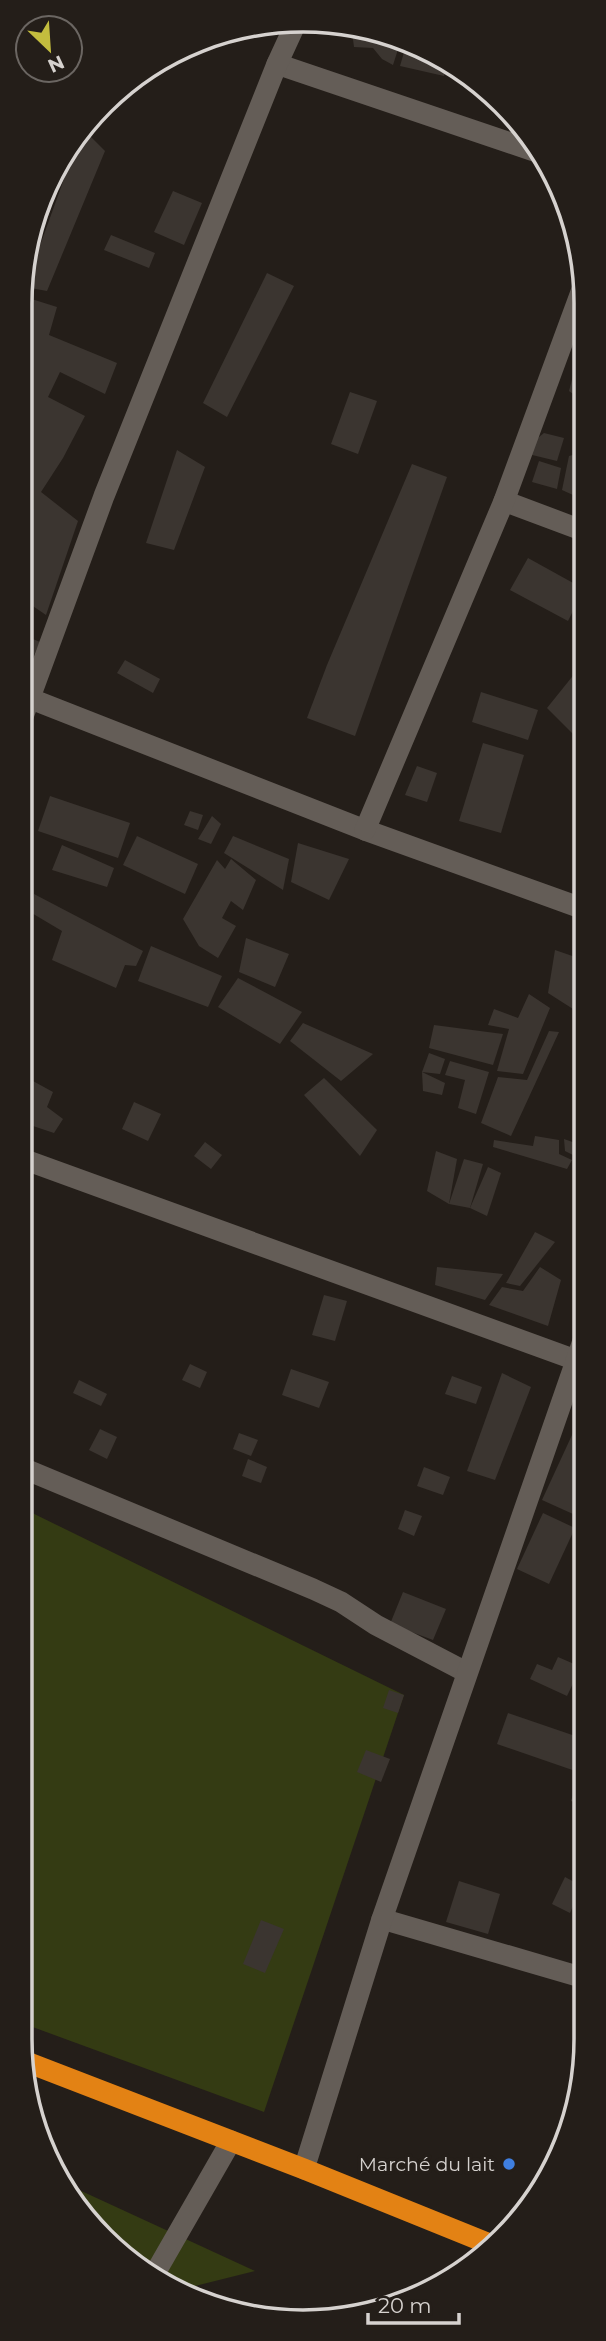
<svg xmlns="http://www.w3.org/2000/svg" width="606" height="2341" font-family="Montserrat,sans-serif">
<rect width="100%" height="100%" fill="#241e19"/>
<g fill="#343b13">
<path d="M20,1507L404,1695L264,2112L19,2022Z"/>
<path d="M64,2183L255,2271L175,2291L90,2225Z"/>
</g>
<g fill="#3b3530">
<path d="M366,30L401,40L393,65L382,59L373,48L354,47L352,32Z"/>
<path d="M407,42L429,49L449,63L444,76L400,66Z"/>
<path d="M95,118L89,135L105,151L47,291L25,287L64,179L54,172L57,161Z"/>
<path d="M173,191L202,203L184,245L154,232Z"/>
<path d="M111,235L155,253L149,268L104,250Z"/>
<path d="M267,273L294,286L227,417L203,403Z"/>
<path d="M22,296L57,307L49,335L117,363L105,394L60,372L48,397L85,416L63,458L41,492L78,521L46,615L21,598Z"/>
<path d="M584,347V369L578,367Z"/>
<path d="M574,372L584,377V402L569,391Z"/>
<path d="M350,392L377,401L358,454L331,444Z"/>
<path d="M544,433L564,438L557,461L528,454L534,441Z"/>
<path d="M177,450L205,467L174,550L146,543Z"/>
<path d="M584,452V500L562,490L569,456Z"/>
<path d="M539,461L561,468L557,489L532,482Z"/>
<path d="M412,464L447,477L355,736L307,718L327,665Z"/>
<path d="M528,558L584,589L568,621L510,590Z"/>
<path d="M21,634L40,642L30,664L21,660Z"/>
<path d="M125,660L160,679L153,693L117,673Z"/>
<path d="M584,662V739L581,742L547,708Z"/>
<path d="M481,692L538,710L528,740L472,722Z"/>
<path d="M483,743L524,755L501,833L459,821Z"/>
<path d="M417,766L437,773L427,802L405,795Z"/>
<path d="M50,796L130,823L118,858L38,831Z"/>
<path d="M190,811L203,815L198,830L184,825Z"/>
<path d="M212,816L221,824L211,844L198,839Z"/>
<path d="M137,836L198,864L185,894L123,865Z"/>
<path d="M233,836L289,859L283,890L224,853Z"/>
<path d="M298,843L349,859L329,900L291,882Z"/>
<path d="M62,845L114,868L107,887L52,870Z"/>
<path d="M231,859L256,880L243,910L231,901L222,918L236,926L218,958L199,946L183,919L217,860L225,869Z"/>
<path d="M34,894L143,951L136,966L125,965L116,988L52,960L62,931L30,912Z"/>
<path d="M246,938L289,954L275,987L239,972Z"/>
<path d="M151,946L222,976L208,1007L138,981Z"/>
<path d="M555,950L584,960V1016L548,993Z"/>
<path d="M238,978L302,1012L280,1044L218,1007Z"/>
<path d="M529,994L550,1008L523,1074L497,1071L509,1029L488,1025L494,1009L518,1018Z"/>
<path d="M303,1023L373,1054L341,1081L290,1041Z"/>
<path d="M434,1025L503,1034L493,1065L429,1048Z"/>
<path d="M549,1031L559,1032L511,1136L481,1123L498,1077L527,1080Z"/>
<path d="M429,1053L445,1059L440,1074L422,1072Z"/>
<path d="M450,1061L489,1072L476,1114L458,1108L465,1080L445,1075Z"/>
<path d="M422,1072L445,1083L442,1095L423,1091Z"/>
<path d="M22,1075L53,1092L47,1107L63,1119L54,1133L21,1122Z"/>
<path d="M324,1078L377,1130L360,1156L304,1095Z"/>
<path d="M134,1102L161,1114L148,1141L122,1129Z"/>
<path d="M535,1136L559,1140V1154L572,1160L567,1169L493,1147L494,1140L533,1146Z"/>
<path d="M564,1139L584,1146V1180L574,1177L581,1159L565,1151Z"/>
<path d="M205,1142L222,1155L211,1169L194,1156Z"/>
<path d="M436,1151L457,1159L449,1204L427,1191Z"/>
<path d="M464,1159L483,1164L470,1208L449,1204Z"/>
<path d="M488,1167L501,1173L487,1216L470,1208Z"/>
<path d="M535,1232L555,1242L520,1286L506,1283Z"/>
<path d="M437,1267L503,1274L485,1300L435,1285Z"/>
<path d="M540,1267L561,1280L548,1326L489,1305L502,1287L523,1291Z"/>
<path d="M324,1295L347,1301L335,1341L312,1335Z"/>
<path d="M190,1364L207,1372L200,1388L182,1380Z"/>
<path d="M291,1369L329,1382L319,1408L282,1395Z"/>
<path d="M502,1373L531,1387L495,1480L467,1471Z"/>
<path d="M452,1376L482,1387L476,1404L445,1394Z"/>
<path d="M79,1380L107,1394L101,1406L73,1393Z"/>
<path d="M584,1409V1489L573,1514L542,1500Z"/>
<path d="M100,1429L117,1437L107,1459L89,1450Z"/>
<path d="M239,1433L258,1440L251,1456L233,1449Z"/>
<path d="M248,1459L267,1467L261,1483L242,1476Z"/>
<path d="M424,1467L450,1477L443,1495L417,1486Z"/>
<path d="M405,1510L422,1516L414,1536L398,1529Z"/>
<path d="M543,1513L575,1528L549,1584L517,1569Z"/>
<path d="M403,1592L446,1609L433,1640L390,1624Z"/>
<path d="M558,1657L581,1667L567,1696L530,1679L537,1664L552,1670Z"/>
<path d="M389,1690L404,1695L398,1713L383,1708Z"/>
<path d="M508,1713L584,1739V1774L497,1744Z"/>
<path d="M366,1750L390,1759L381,1782L357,1772Z"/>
<path d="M578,1780L584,1783V1806L571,1801Z"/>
<path d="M565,1877L582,1886L570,1913L552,1904Z"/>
<path d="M459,1881L500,1894L488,1934L446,1922Z"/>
<path d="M261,1920L284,1929L265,1973L243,1964Z"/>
</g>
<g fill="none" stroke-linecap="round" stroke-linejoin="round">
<g stroke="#645d57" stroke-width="21">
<path d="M277,64L540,153"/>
<path d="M504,501L584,531"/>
<path d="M21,695L365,830L584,909"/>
<path d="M21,722L104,496L277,64L295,25"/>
<path d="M365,830L504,501L584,284"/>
<path d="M20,1158L584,1363"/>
<path d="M20,1467L313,1589L341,1602L376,1625L466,1672"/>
<path d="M382,1919L584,1978"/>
<path d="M304,2169L382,1919L584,1338"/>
<path d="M154,2275L231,2141"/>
</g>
<path stroke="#e38214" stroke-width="21" d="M24,2061L304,2169L492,2245"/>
</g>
<circle fill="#3f7fe0" stroke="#241e19" stroke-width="2.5" cx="509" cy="2164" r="7"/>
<g text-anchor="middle" stroke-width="7" stroke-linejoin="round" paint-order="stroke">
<g font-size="19" fill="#d6d2cf" stroke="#241e19" text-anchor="end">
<text x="495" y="2171">Marché du lait</text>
</g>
</g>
<path d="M0 0H606V2341H0ZM303 32H303A271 271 0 0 1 574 303V2039A271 271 0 0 1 303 2310H303A271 271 0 0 1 32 2039V303A271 271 0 0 1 303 32Z" fill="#241e19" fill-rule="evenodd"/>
<path fill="none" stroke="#d6d2cf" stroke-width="3.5" d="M303 32H303A271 271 0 0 1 574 303V2039A271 271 0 0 1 303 2310H303A271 271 0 0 1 32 2039V303A271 271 0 0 1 303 32Z"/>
<g transform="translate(49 49) rotate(155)"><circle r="33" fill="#241e19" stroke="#6b6662" stroke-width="2"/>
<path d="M0-5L12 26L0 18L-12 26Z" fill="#c3bd3e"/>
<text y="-10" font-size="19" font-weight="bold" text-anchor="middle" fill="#d6d2cf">N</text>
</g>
<path d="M368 2313v10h91v-10" fill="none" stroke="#d6d2cf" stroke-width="3.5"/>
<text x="378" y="2313" font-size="21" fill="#d6d2cf" stroke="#241e19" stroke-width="5" paint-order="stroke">20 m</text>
</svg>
